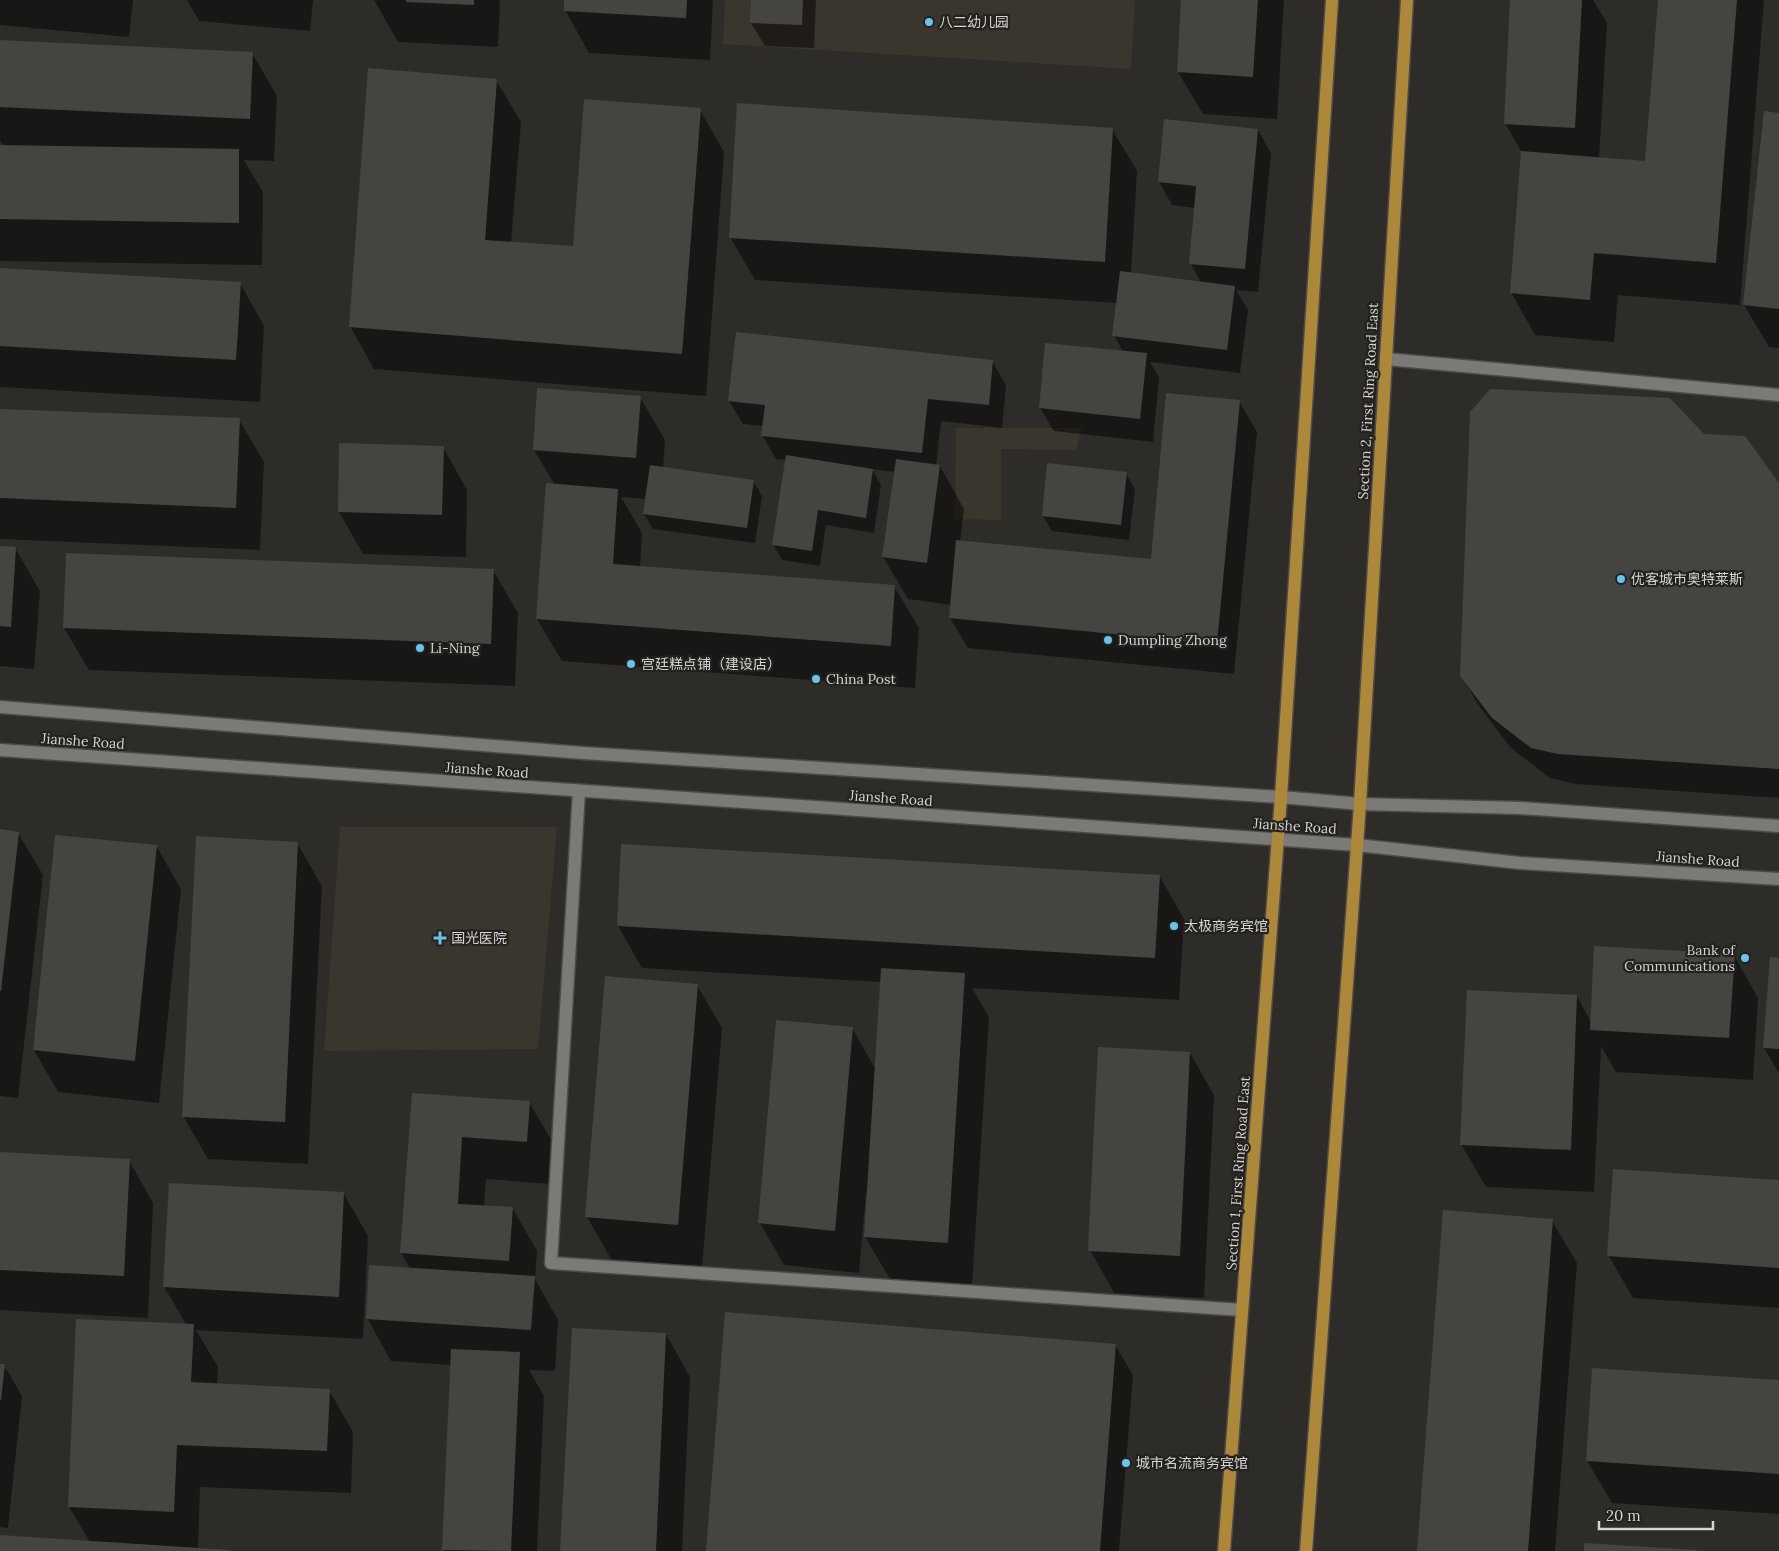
<svg xmlns="http://www.w3.org/2000/svg" width="1779" height="1551" font-family="Lora,'Noto Sans SC',serif">
<rect width="100%" height="100%" fill="#2e2c29"/>
<g fill="#3a352d">
<path d="M725,0H1135L1131,69L723,44Z"/>
<path d="M956,428H1082L1076,450L1001,449V520L955,519Z"/>
<path d="M340,827H557L538,1049L324,1051Z"/>
</g>
<g fill="#0007">
<path d="M0,0H133L129,37L0,25Z"/>
<path d="M187,0H313L310,31L199,21Z"/>
<path d="M374,0H500L498,47L398,42Z"/>
<path d="M565,0H713L710,60L589,53L565,10Z"/>
<path d="M752,0H816L814,48L765,46L751,23Z"/>
<path d="M1182,0H1284L1277,119L1203,114L1178,72Z"/>
<path d="M1512,0H1593L1607,23L1599,159L1646,163L1659,0H1655H1764L1740,305L1618,295L1614,342L1535,335L1511,292L1522,153L1505,123Z"/>
<path d="M0,42L252,53L277,96L274,161L244,160L263,192L262,265L0,261V147H4L0,140Z"/>
<path d="M496,80L521,122L511,243L574,248L700,110L724,152L706,396L374,369L350,326Z"/>
<path d="M1779,114V348L1769,347L1744,305Z"/>
<path d="M1112,129L1137,171L1131,273L1201,282L1190,263L1195,208L1172,205L1159,182L1258,130L1271,153L1258,292L1236,290L1248,310L1240,373L1150,362L1159,377L1153,442L1054,431L1040,408L1123,352L1114,335L1117,303L755,280L730,237Z"/>
<path d="M0,270L240,283L264,326L260,402L0,387Z"/>
<path d="M992,361L1006,385L1002,428L941,421L936,466H940L964,509L960,542L1152,560L1239,401L1257,432L1234,674L968,648L950,618L952,605L908,599L883,557L895,472L872,469L881,485L874,533L826,525L820,566L782,560L773,544L787,460L776,459L762,435L764,426L743,424L729,401Z"/>
<path d="M640,397L665,440L663,468L753,481L762,496L755,543L653,529L644,514L646,499L621,497L642,533L640,567L894,586L919,628L915,688L562,661L537,619L555,485L534,450Z"/>
<path d="M0,410L239,420L264,462L260,550L0,539Z"/>
<path d="M1703,435L1779,485V798L1576,784L1550,778L1511,748L1479,706L1461,675Z"/>
<path d="M340,445L443,447L467,490L466,557L363,554L339,512Z"/>
<path d="M1126,473L1135,489L1129,540L1052,531L1043,516Z"/>
<path d="M0,547L15,548L40,591L34,669L0,666Z"/>
<path d="M493,570L518,613L515,686L89,670L64,628Z"/>
<path d="M0,831L18,833L43,875L18,1098L0,1096Z"/>
<path d="M297,843L322,886L308,1164L208,1159L183,1116Z"/>
<path d="M622,845L1160,877L1184,919L1179,1000L972,988L989,1017L972,1285L890,1279L865,1237L868,1194H866L859,1273L784,1265L760,1223L852,1028L876,1070L881,982L642,968L618,926Z"/>
<path d="M157,847L181,889L159,1103L58,1092L34,1050Z"/>
<path d="M1734,955L1758,998L1753,1080L1616,1072L1601,1046L1594,1192L1486,1187L1461,1144L1577,996L1591,1022Z"/>
<path d="M1779,959V1073L1764,1048Z"/>
<path d="M697,985L722,1028L702,1267L611,1259L587,1217Z"/>
<path d="M1190,1053L1214,1095L1204,1298L1114,1293L1090,1250Z"/>
<path d="M413,1094L529,1102L554,1145L551,1184L486,1179L484,1207L513,1209L537,1251L535,1279L558,1320L555,1371L529,1370L544,1396L537,1551H444L452,1365L391,1361L367,1318L411,1270L401,1253Z"/>
<path d="M0,1154L129,1160L153,1203L148,1318L0,1310Z"/>
<path d="M1779,1182V1308L1633,1298L1609,1256Z"/>
<path d="M344,1194L368,1236L363,1339L196,1330L218,1367L217,1385L329,1390L353,1432L351,1493L200,1487L198,1549L233,1551H0V1536L90,1542L69,1507L186,1324L164,1287Z"/>
<path d="M1552,1221L1577,1263L1555,1551H1419Z"/>
<path d="M666,1334L690,1377L682,1551H562Z"/>
<path d="M1115,1345L1133,1375L1119,1551H707Z"/>
<path d="M0,1365H4L22,1396L8,1528L0,1527Z"/>
<path d="M1779,1382V1514L1612,1503L1587,1461Z"/>
</g>
<g fill="#464441">
<path d="M406,0H474V5L406,2Z"/>
<path d="M564,0H687L686,18L564,11Z"/>
<path d="M751,0H803L802,25L750,23Z"/>
<path d="M1181,0H1258L1253,77L1177,72Z"/>
<path d="M1510,0H1582L1575,128L1504,124Z"/>
<path d="M1658,0H1737L1716,263L1594,253L1590,300L1510,293L1521,151L1645,161Z"/>
<path d="M0,40L253,52L250,119L0,107Z"/>
<path d="M368,68L497,79L485,240L573,246L584,99L701,108L682,354L349,327Z"/>
<path d="M737,103L1113,128L1105,262L729,238Z"/>
<path d="M1764,111L1779,113V309L1743,305Z"/>
<path d="M1164,119L1258,129L1245,269L1189,264L1196,186L1158,182Z"/>
<path d="M0,145L239,149V223L0,219Z"/>
<path d="M0,268L241,282L236,360L0,346Z"/>
<path d="M1120,271L1235,286L1227,350L1112,336Z"/>
<path d="M736,332L993,360L989,405L928,399L922,453L761,436L765,405L728,401Z"/>
<path d="M1045,343L1147,353L1140,419L1039,408Z"/>
<path d="M537,388L641,396L636,458L533,450Z"/>
<path d="M1490,389L1670,398L1704,434L1745,436L1779,483V769L1558,754L1531,748L1492,718L1460,676L1470,412Z"/>
<path d="M1166,393L1240,400L1217,644L949,618L956,540L1151,559Z"/>
<path d="M0,409L240,418L236,508L0,498Z"/>
<path d="M339,443L444,446L442,515L338,512Z"/>
<path d="M786,455L873,469L866,518L818,510L812,551L772,545Z"/>
<path d="M896,459L940,465L927,563L882,557Z"/>
<path d="M1047,463L1127,472L1121,525L1042,516Z"/>
<path d="M650,465L754,480L747,528L643,514Z"/>
<path d="M546,483L618,489L613,564L895,585L891,646L536,619Z"/>
<path d="M0,546L16,547L11,627L0,626Z"/>
<path d="M66,553L494,569L491,644L63,628Z"/>
<path d="M0,829L19,832L1,991H0Z"/>
<path d="M55,835L157,845L135,1061L33,1050Z"/>
<path d="M196,836L298,842L285,1122L182,1117Z"/>
<path d="M621,844L1160,875L1155,958L617,926Z"/>
<path d="M1594,946L1735,954L1729,1038L1590,1030Z"/>
<path d="M1770,957L1779,958V1049L1763,1048Z"/>
<path d="M881,968L965,973L948,1243L864,1237Z"/>
<path d="M605,976L698,984L678,1225L585,1217Z"/>
<path d="M1467,990L1577,995L1571,1150L1460,1145Z"/>
<path d="M776,1020L853,1027L835,1231L758,1223Z"/>
<path d="M1098,1047L1190,1052L1180,1256L1088,1251Z"/>
<path d="M412,1093L530,1101L527,1142L462,1137L458,1204L513,1207L509,1261L400,1253Z"/>
<path d="M0,1152L130,1159L124,1276L0,1270Z"/>
<path d="M1613,1169L1779,1180V1268L1607,1256Z"/>
<path d="M169,1183L344,1192L339,1297L163,1287Z"/>
<path d="M1443,1210L1553,1219L1528,1551H1417Z"/>
<path d="M369,1265L535,1276L531,1330L366,1319Z"/>
<path d="M725,1312L1116,1344L1100,1551H706Z"/>
<path d="M76,1319L194,1324L191,1382L330,1389L327,1451L177,1445L174,1512L68,1507Z"/>
<path d="M572,1328L666,1333L656,1551H560Z"/>
<path d="M451,1349L520,1352L511,1551L442,1550Z"/>
<path d="M0,1364H5L1,1400H0Z"/>
<path d="M1592,1368L1779,1380V1474L1586,1461Z"/>
<path d="M0,1535L230,1550V1551H0Z"/>
<path d="M1584,1543L1697,1550V1551H1584Z"/>
</g>
<g fill="none" stroke-linecap="round" stroke-linejoin="round">
<defs>
<path id="lane" d="M1386,359L1779,395"/>
<path id="street" d="M579,791L551,1263L1242,1310"/>
<g id="secondary">
<path d="M0,707L583,753L1281,797L1360,804L1520,808L1779,826"/>
<path d="M0,750L1357,845L1520,863L1779,879"/>
</g>
<g id="primary">
<path d="M1224,1551L1281,797L1332,0"/>
<path d="M1306,1551L1360,804L1407,0"/>
</g>
</defs>
<use href="#lane" stroke="#4c4a48" stroke-width="15"/>
<use href="#street" stroke="#4c4a48" stroke-width="15"/>
<use href="#secondary" stroke="#4c4a48" stroke-width="15"/>
<use href="#primary" stroke="#4c4a48" stroke-width="15"/>
<use href="#lane" stroke="#7c7a76" stroke-width="12"/>
<use href="#street" stroke="#7c7a76" stroke-width="12"/>
<use href="#secondary" stroke="#7c7a76" stroke-width="12"/>
<use href="#primary" stroke="#ad8839" stroke-width="12"/>
</g>
<g fill="#66c4ef" stroke="#24221f" stroke-width="2">
<circle cx="929" cy="22" r="5"/>
<circle cx="1621" cy="579" r="5"/>
<circle cx="1108" cy="640" r="5"/>
<circle cx="420" cy="648" r="5"/>
<circle cx="631" cy="664" r="5"/>
<circle cx="816" cy="679" r="5"/>
<circle cx="1174" cy="926" r="5"/>
<path d="M437.5 930.5h5v5h5v5h-5v5h-5v-5h-5v-5h5z"/>
<circle cx="1745" cy="958" r="5"/>
<circle cx="1126" cy="1463" r="5"/>
</g>
<g text-anchor="middle" stroke-width="4.5" stroke-linejoin="round" paint-order="stroke">
<g font-size="14" fill="#d6d4d3" stroke="#24221f" text-anchor="start">
<text x="939" y="27">八二幼儿园</text>
<text x="1631" y="584">优客城市奥特莱斯</text>
<text x="1118" y="645">Dumpling Zhong</text>
<text x="430" y="653">Li-Ning</text>
<text x="641" y="669">宫廷糕点铺（建设店）</text>
<text x="826" y="684">China Post</text>
<text x="1184" y="931">太极商务宾馆</text>
<text x="451" y="943">国光医院</text>
<text x="1735" y="955" text-anchor="end">Bank of<tspan x="1735" dy="16">Communications</tspan></text>
<text x="1136" y="1468">城市名流商务宾馆</text>
</g>
<g font-size="14" fill="#d6d4d3" stroke="#24221f">
<text transform="translate(1368 401) rotate(-87)" y="5">Section 2, First Ring Road East</text>
<text transform="translate(83 741) rotate(4)" y="5">Jianshe Road</text>
<text transform="translate(487 770) rotate(4)" y="5">Jianshe Road</text>
<text transform="translate(891 798) rotate(4)" y="5">Jianshe Road</text>
<text transform="translate(1295 826) rotate(4)" y="5">Jianshe Road</text>
<text transform="translate(1698 859) rotate(4)" y="5">Jianshe Road</text>
<text transform="translate(1238 1173) rotate(-86)" y="5">Section 1, First Ring Road East</text>
</g>
</g>
<path d="M1599 1521v8h114v-8" fill="none" stroke="#d6d4d3" stroke-width="2.5"/>
<text x="1606" y="1521" font-size="15" fill="#d6d4d3" stroke="#24221f" stroke-width="4" paint-order="stroke">20 m</text>
</svg>
